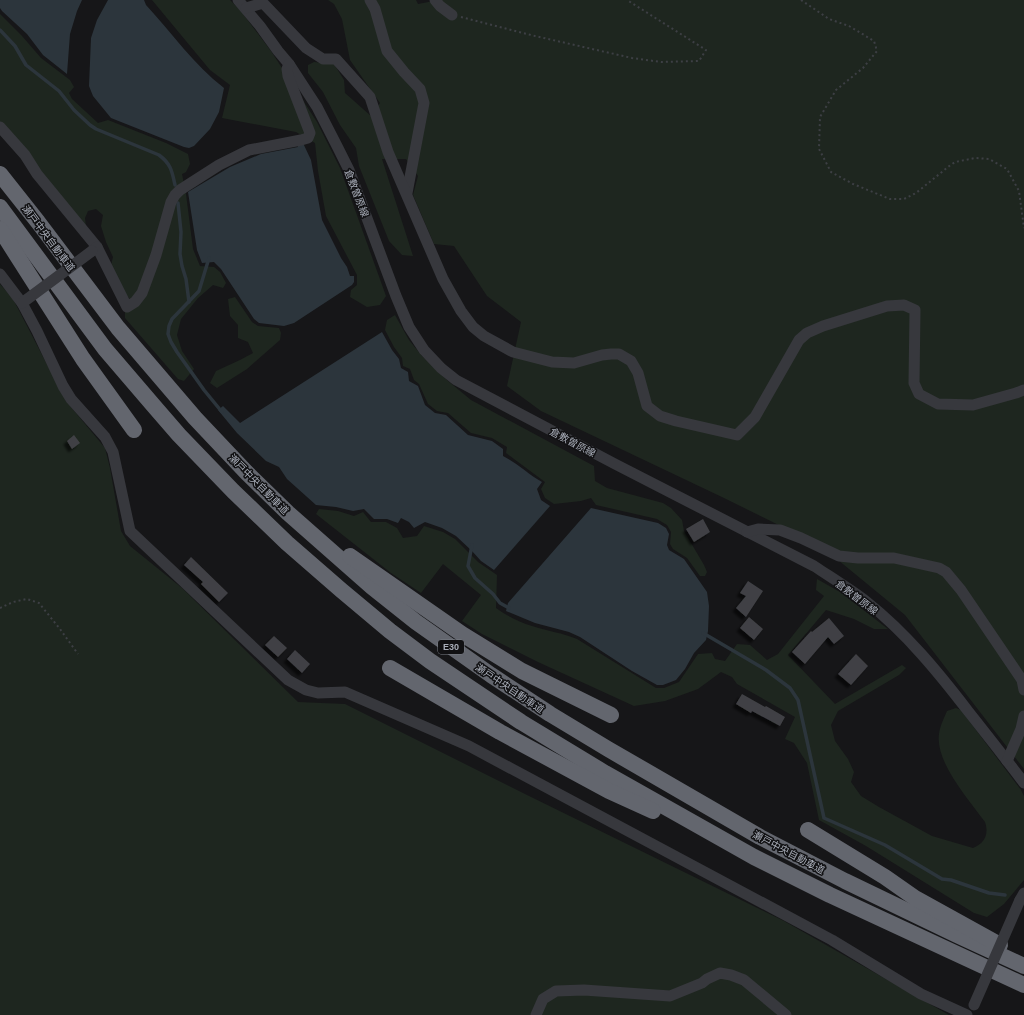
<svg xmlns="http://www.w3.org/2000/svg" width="1024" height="1015" font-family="Arial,'Noto Sans JP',sans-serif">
<defs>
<filter id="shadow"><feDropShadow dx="-3.5" dy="3.5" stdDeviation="1" flood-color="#0009"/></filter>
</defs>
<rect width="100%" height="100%" fill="#161618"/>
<g fill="#1e261f">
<path d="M152,0H230L240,10L271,51L317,122L340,168L386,296L380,305L367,307L350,297L351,290L357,285V275L326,216L318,171L315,143L296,132L222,118L230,85L210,70Z"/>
<path d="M328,0H416L418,4L439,0H1024V769L905,615L821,546L724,498L541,411L507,386L521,322L487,296L454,246L434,244L413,195L418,176L406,159H382L413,256L402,255L389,241L359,166L356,148L340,125L323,92L308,73V65L314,62L334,64L344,80L345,93L371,116L380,103L350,60L342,19L334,4Z"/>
<path d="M0,14L22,36L41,58L70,80L74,87L69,93L72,99L98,123L108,120L166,143L188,154L190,164L186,172L182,174L186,194L193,249L200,266L214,267L220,272L226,283L223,288L213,285L198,298L181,319L177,335L182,351L194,369L184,381L178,379L125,318V312L135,304L126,295L111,265L113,257L106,242L101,226L103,215L96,209L88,211L85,218L86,226L0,123Z"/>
<path d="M0,284L13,299L66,401L105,448L110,468L121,531L130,546L182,588L298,702L345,704L527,795L784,921L949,1015H0Z"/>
<path d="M235,297L252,322L258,326L279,328L281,333L280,340L247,369L217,388L210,383L216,371L240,360L253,353L248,342L238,338V325L230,316L228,299Z"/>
<path d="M395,315L409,340L422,356L448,381L471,400L594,466L595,481L607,488L663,503L671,508L682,520L684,531L704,565L707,572L705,576H700L687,558L673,549L670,544L671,532L667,525L657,519L596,505L591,498L581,501L554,504L545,498L541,489L545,482L506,453L507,447L492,438L471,433L448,413L437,411L428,404L419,384L414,380L410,369L403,366L402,358L394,347L385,330L387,320Z"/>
<path d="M319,509L338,511L354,516L363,512L371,522H386L397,528L403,538L417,536L424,526L443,532L455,539L478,562L497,575L496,608C507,616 519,622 532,626C547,631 563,633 577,639L656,688H664L679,682L698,654L712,653L715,659L725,661L737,644L750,645L767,660L778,654L824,596L816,590L817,579L840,592L888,629H874L854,619L826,610L788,655L835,704L902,665L906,668L899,675L838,711L831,725L835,741L848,759L854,772L851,782L861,796L879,807L932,836L973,848C985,843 989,834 985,822C969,800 935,762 939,734C940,726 944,718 947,711L956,708L961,710L1021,790L1024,796V880L1004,904L987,917L974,913L866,846L819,820L807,763L794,743L785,739L795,717L737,684L732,677L721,672L698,689L665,701L634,706L538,662L482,634L462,621L481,595L443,564L421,593L391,573L316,514Z"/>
</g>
<g fill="#2c353c">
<path d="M0,0H82L77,11L70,34L67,74L43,55L27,34L2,11L0,8Z"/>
<path d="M108,0H144L146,5C172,33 194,65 224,88L219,112L210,129L194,146L189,148L184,147L111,118L93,96L89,86L91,38L97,20Z"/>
<path d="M303,143L311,160L322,220L341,258L347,267L350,276H354V282L352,285L294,323L284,326L259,323L254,319L221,269L214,262L202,263L197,250L188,192L230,167L261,154L298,147L297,144Z"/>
<path d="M382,332L392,350L399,359L401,368L408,372L409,381L418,386L425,405L435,413L446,415L468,435L492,441L503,449V456C517,463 528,474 542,482L537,489L541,500L550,506L494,570L481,561L472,551L456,536L442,528L425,522L414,528L409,522L401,518L398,523L387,519H374L364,509L353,511L336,507L316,505L287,479L279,467L266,461L237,433L218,410L223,406L240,423Z"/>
<path d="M591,508L658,523L666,528L669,534L667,545L669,550L684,559L707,592L709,606L708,631L706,640L694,653L685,669L676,680L663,685H657L632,671L580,637L569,632L535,623L506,611L508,603Z"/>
</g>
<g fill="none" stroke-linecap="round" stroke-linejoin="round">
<g stroke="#2c353c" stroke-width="3.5">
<path d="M0,30L15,46L26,65L59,91L74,110L90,125L96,129L159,155C171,164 172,171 175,185"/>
<path d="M178,203L181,232L180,254L182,266L186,279L189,302"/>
<path d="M209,258L199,291L172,319L169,326L168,334L171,342L177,352L204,390L222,412"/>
<path d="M472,545L468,566L475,578L493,594L500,603L509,608"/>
<path d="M703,633L766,670L790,688L798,700L824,818L885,845L942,879L951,880L989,893L1005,895"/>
</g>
</g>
<g fill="#404145" filter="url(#shadow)">
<path d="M74,435L80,443L72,449L67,441Z"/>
<path d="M703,519L710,532L694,542L686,529Z"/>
<path d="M191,557L228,593L219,602L201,584L203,582L184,565Z"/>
<path d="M748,581L763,591L746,617L736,608L746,596L740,593Z"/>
<path d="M749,617L763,629L754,640L740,628Z"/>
<path d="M829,618L844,636L834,644L828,637L805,664L792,652L811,631L812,632Z"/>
<path d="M274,636L287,648L278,657L265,645Z"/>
<path d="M295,650L310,664L302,673L287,659Z"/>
<path d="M856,654L868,666L851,685L838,674Z"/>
<path d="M742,694L765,707L766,706L785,717L780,726L752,711L751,713L736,704Z"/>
</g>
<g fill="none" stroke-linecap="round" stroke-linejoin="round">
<g stroke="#3d3f44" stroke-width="2" stroke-dasharray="2 3" stroke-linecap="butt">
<path d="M801,0L829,19L849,26L874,41L877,51L863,68L836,90L820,117L819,149L831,172L853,184L890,199H904L916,193L948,167L955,162L975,158L989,159L1007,169L1019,191L1024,228"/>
<path d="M461,17L535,36L632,58L661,62L699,61L706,50L627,0"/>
<path d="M0,608L13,602L27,599L39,603L60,629L78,654"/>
</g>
<g stroke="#37383d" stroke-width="11">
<path d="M238,0L260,26L278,51L289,64L317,107L338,148L349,170L396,296L409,327L424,350L441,368L456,380L615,464L814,566C832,578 850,589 867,602C906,633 938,672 968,711C987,735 1006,759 1024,783"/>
<path d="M370,0L375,9L387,51L404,72L420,89L424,103L407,193"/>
<path d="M435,0L440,6L452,15"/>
<path d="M246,8L263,3L306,48L323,59H336L370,97L388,152L443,279L461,311L473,327L484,336L513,352L552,362L574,363L602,355L611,354H619L631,361L638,373L647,406L660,416L676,421L737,435L755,417L799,340L807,333L823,326L887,306L904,305L915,310L914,383L919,394L938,404L973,405L1016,393L1024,390"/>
<path d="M0,127L25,155L37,174L97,247"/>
<path d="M92,251L97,247L127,307L135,302L142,293L156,255L171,202L175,195L180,190L219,165L249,150L301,140L308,138L310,133L288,76L287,69L289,64"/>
<path d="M0,274L22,303L37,331L63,386L71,399L105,437L113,452L130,531L288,680L306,690L318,693L345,692L469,746L832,940L921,994L967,1015"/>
<path d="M747,532L758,529L780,530L801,538L839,556L858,558H894L939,568L946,572L961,590L1022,680L1024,690"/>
<path d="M1007,761L1021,729L1024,716"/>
<path d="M1020,900L1024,893"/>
<path d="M536,1015L543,999L556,991L584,990L670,996L702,983L707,979L720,973L731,975L744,980L786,1015"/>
</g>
<g stroke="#63666e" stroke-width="16">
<path d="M0,174L38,222L118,328L195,418L246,472L288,513L372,587L416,622L491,675L550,714L608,749L760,837L845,881L957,935L1024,966"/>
<path d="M0,207L105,349L153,405L179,435L233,491L287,543L341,590L390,631L430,661L521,722L605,773L754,857L830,895L1024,985"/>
<path d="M0,229L83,359L134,430"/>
<path d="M350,556L462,634L522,671L611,715"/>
<path d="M390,668L500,732L609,791L653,811"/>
<path d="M808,830L885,877L915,898L1000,945"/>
</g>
<g stroke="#37383d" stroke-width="11">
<path d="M22,303L92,251"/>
<path d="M974,1005L1020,900"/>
</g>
</g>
<g text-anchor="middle" stroke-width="3" stroke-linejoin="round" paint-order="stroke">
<rect fill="#111113" stroke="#7b7e86" stroke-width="1" x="438" y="640" width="26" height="14" rx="3"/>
<g font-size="9" font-weight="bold" fill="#a8adb8">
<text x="451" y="650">E30</text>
</g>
<g font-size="10" fill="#a8adb8" stroke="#111113">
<text transform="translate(357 193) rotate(69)" y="4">倉敷曽原線</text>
<text transform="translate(49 238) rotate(53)" y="4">瀬戸中央自動車道</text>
<text transform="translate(573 442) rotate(28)" y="4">倉敷曽原線</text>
<text transform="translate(259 484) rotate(45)" y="4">瀬戸中央自動車道</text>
<text transform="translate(857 597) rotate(37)" y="4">倉敷曽原線</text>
<text transform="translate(510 688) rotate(34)" y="4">瀬戸中央自動車道</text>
<text transform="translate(789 852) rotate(28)" y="4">瀬戸中央自動車道</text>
</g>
</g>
</svg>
